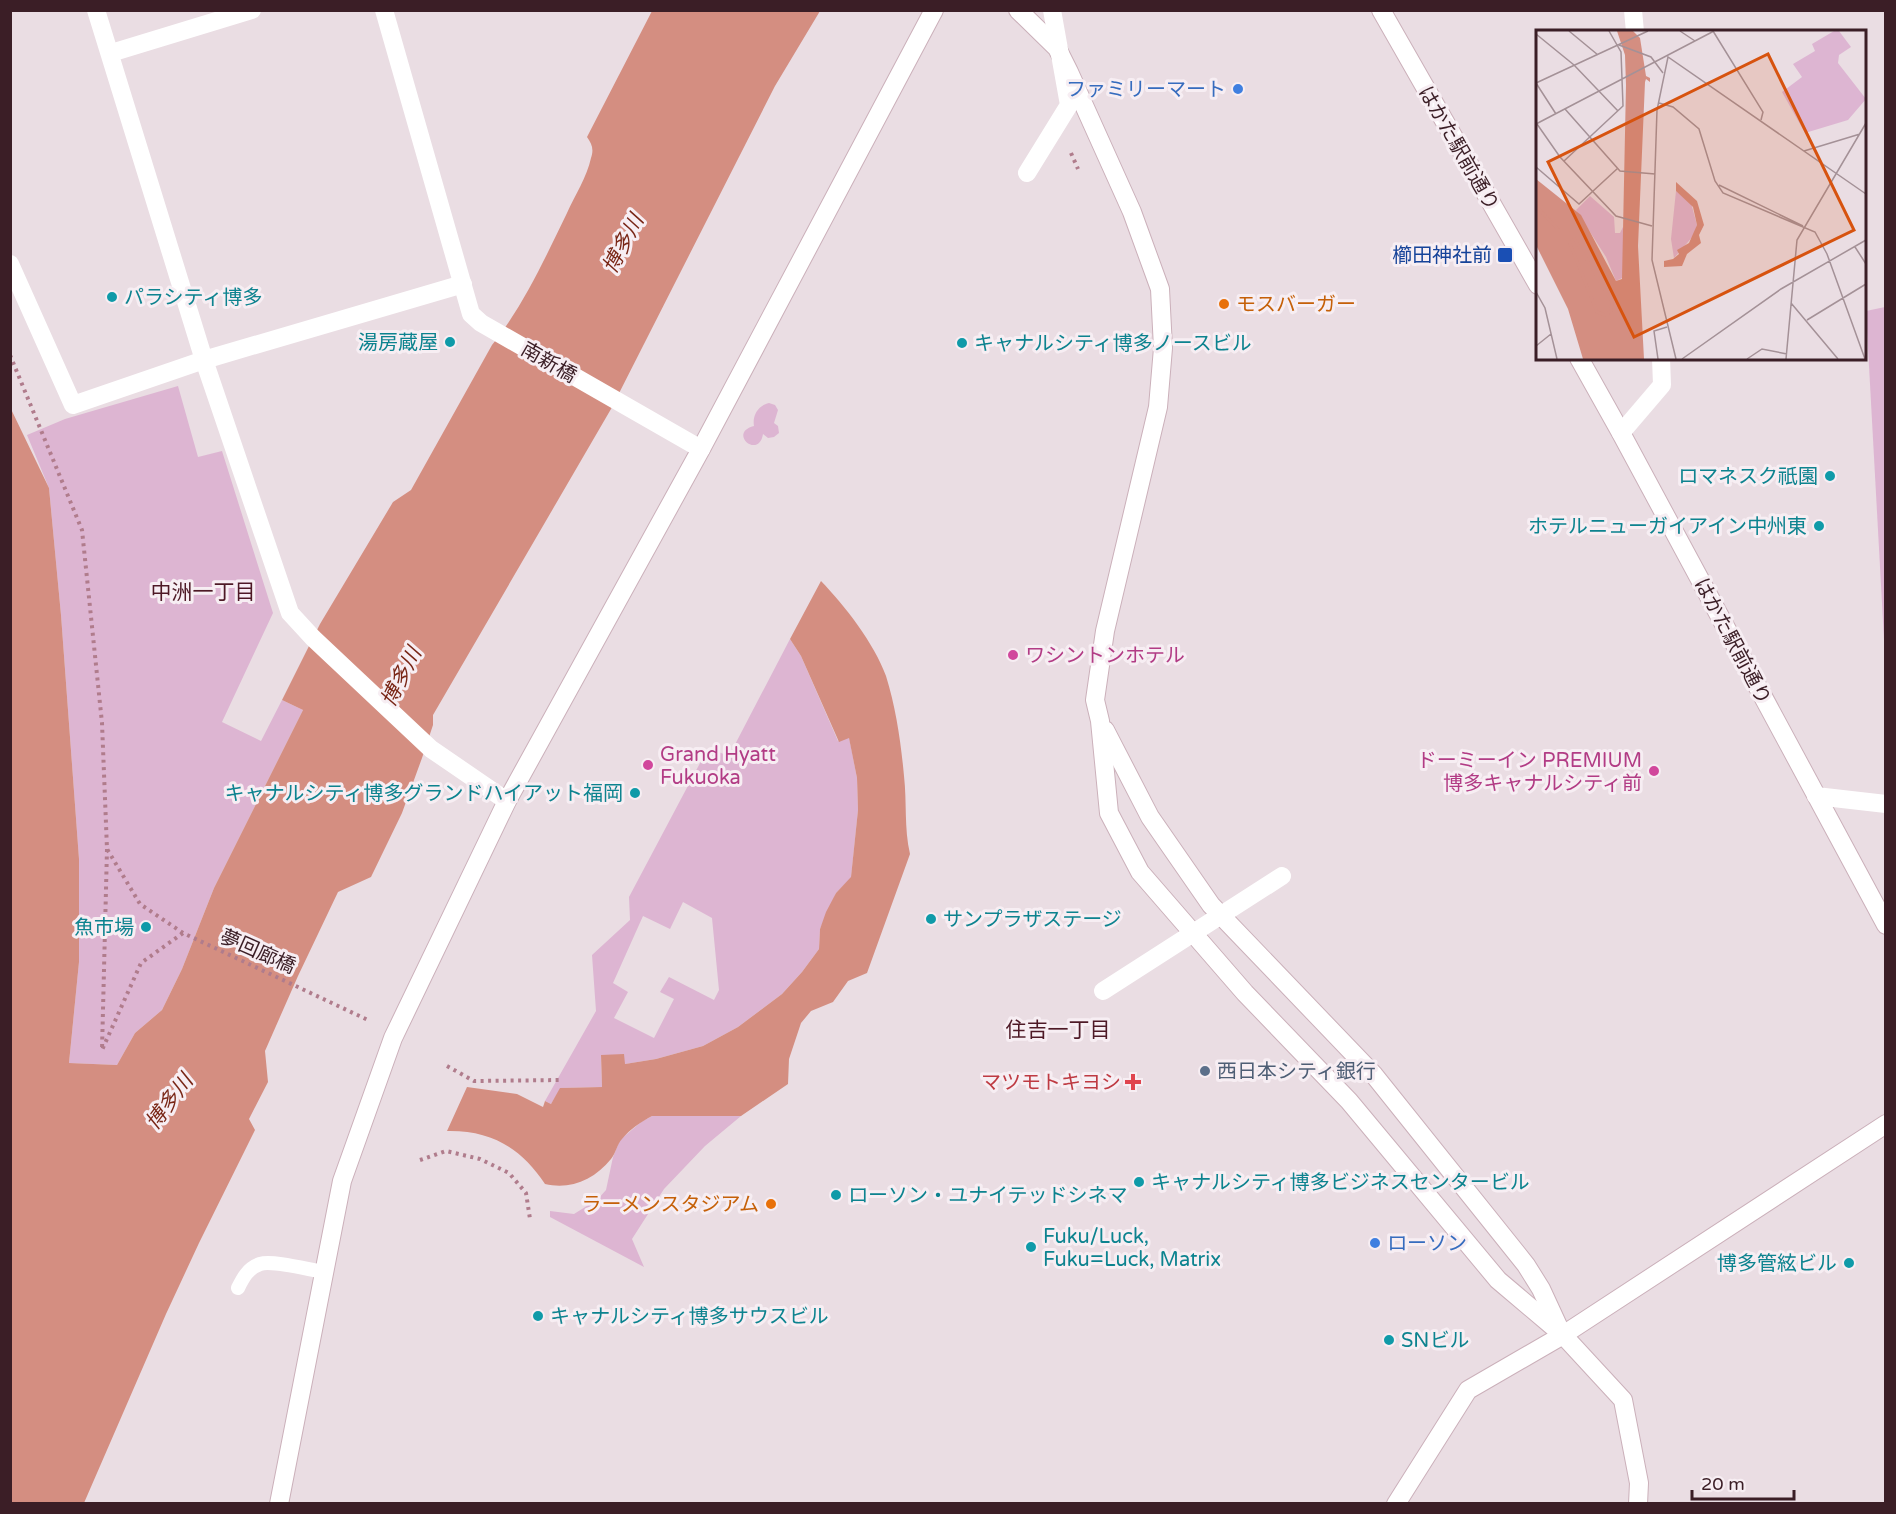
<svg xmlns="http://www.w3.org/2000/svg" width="1896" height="1514" font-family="'Varela Round','Noto Sans JP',sans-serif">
<rect width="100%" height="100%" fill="#eadde3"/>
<g fill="#ddb5d2" fill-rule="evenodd">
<path d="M1885,307H1886L1885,658L1866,311Z"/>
<path d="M178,386L198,457L222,451L273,613L222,722L261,741L282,700L303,710L214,888L182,969L162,1010L135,1033L117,1065L69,1063L79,962V859L61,615L49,488L27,435L65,419Z"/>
<path d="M769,403L775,405L778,410L774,423L778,426L779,433L774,437L768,438L763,434C759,460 727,433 754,426C752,415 759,405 769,403Z"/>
<path d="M790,639L801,656L838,741L849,737L857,778L858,810L851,878L836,893L820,929L819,949L802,972L782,994L738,1027L703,1046L656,1059L625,1064L601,1056L602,1087L561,1088L551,1104L545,1101L596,1011L592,955L630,920L629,897L708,748L729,756ZM683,902L712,918L719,990L714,1000L669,977L660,992L674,999L654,1038L614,1018L628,992L613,983L643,916L670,929Z"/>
<path d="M652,1116H741L705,1146L664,1189L632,1239L644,1267L550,1217V1211L574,1214L598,1199L606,1190L613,1157L620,1140L641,1122Z"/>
</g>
<g fill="#d48e81">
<path d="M652,11H820L775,86L611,409L433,715V725L422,758L402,813L371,877L338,892L298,976L265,1051L268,1082L249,1119L255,1130L199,1243L166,1314L84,1503H11L10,407L49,488L61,615L79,859V962L69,1063L117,1065L135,1033L162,1010L182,969L214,888L303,710L282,700L320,624L393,502L411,490L492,345C524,305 545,258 567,213C575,195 587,177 591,158C594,149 592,144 587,137Z"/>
<path d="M821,581C845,606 874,643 886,676C896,708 901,743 904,776C907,802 904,828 910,854L867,973L848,981L833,1002L811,1011L801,1023L789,1059L788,1084L741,1116H652C641,1122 630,1129 622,1139C617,1144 616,1153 611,1159C594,1180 570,1190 545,1184C521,1148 491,1130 447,1131L467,1087L517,1094L543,1107L545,1101L551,1104L560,1088L602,1087L601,1055L624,1054L625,1064L656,1059L703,1046L738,1027L782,994L802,972L819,949L820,929L826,912L836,893L851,877L858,810L857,778L849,738L839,742L801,656L790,639Z"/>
</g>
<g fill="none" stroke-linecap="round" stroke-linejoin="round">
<defs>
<g id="secondary">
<path d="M1018,10L1057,48L1069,72L1132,212L1160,289L1163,348L1158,407L1105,631L1095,700L1100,721L1109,813L1140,872L1245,993L1349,1101L1498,1280L1563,1335L1623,1400L1639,1483L1638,1504"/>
<path d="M1381,10L1538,285"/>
<path d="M1579,358L1621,433L1886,925"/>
<path d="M1105,730L1150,817L1211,905L1374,1075L1526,1265L1541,1289L1559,1328"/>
<path d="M279,1504L342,1181L393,1038L507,801L701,449L934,10"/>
<path d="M1396,1504L1468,1390L1563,1335L1886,1124"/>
</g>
</defs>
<use href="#secondary" stroke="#cbb0ba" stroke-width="20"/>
<g stroke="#b07c8c" stroke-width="4" stroke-dasharray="3 4.5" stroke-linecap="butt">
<path d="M1071,153L1078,169"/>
<path d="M10,355L82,530L102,723L107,849L140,904L183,933L368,1020"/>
<path d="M107,849L102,1050L141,963L183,933"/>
<path d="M447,1066L474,1081L562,1080"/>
<path d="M420,1160L446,1151L480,1159L509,1173L526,1193L530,1219"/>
</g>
<path stroke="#fff" stroke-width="14" d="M238,1288C243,1278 248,1268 260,1264C273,1260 310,1270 324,1272"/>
<g stroke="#fff" stroke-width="18">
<path d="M96,10L204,360L290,613L313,638L431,749L507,801"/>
<path d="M384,10L471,314L481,323L701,449"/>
<path d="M1633,10L1635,32"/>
<path d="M111,53L252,10"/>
<path d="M10,264L73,405L204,360L463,284"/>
<path d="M1621,433L1662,385L1661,358"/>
<path d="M1816,796L1886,804"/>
</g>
<use href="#secondary" stroke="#fff" stroke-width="18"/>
<g stroke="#fff" stroke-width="18">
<path d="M1027,173L1069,105L1052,10"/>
<path d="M1103,991L1282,876"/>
</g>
</g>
<g fill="#3f7fe0" stroke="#f7eef3" stroke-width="2">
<circle cx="1238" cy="89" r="6"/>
<circle cx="1375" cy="1243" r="6"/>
</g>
<rect fill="#1a4fb4" stroke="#f7eef3" stroke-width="2" x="1497" y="247" width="16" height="16" rx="3"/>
<g fill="#0f9aa8" stroke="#f7eef3" stroke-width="2">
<circle cx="112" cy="297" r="6"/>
<circle cx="450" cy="342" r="6"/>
<circle cx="962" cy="343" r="6"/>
<circle cx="1830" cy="476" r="6"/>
<circle cx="1819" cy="526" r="6"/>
<circle cx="635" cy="793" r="6"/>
<circle cx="931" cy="919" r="6"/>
<circle cx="146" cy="927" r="6"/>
<circle cx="1139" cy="1182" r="6"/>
<circle cx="836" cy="1195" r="6"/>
<circle cx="1031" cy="1247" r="6"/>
<circle cx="1849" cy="1263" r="6"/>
<circle cx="538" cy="1316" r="6"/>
<circle cx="1389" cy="1340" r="6"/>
</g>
<g fill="#e8710a" stroke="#f7eef3" stroke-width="2">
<circle cx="1224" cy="304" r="6"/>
<circle cx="771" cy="1204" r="6"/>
</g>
<g fill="#d1479c" stroke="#f7eef3" stroke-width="2">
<circle cx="1013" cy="655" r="6"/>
<circle cx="648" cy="765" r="6"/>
<circle cx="1654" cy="771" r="6"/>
</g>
<circle fill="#5c6f8a" stroke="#f7eef3" stroke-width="2" cx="1205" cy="1071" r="6"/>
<path fill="#e0444e" stroke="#f7eef3" stroke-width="2" d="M1130 1073h6v6h6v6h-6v6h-6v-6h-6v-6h6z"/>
<g text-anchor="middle" stroke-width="6" stroke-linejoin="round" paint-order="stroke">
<g font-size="20" fill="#366cbe" stroke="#f7eef3" text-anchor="end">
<text x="1226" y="96">ファミリーマート</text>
<text x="1387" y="1250" text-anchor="start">ローソン</text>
</g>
<g font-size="20" fill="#3b1e26" stroke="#f7eef3">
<text transform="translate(1459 148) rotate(60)" y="7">はかた駅前通り</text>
<text transform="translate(549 362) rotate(30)" y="7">南新橋</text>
<text transform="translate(1733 641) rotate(62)" y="7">はかた駅前通り</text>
<text transform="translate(258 951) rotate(24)" y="7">夢回廊橋</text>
</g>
<g font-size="20" fill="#164399" stroke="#f7eef3" text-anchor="end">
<text x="1492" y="262">櫛田神社前</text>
</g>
<g font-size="20" fill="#0d838f" stroke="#f7eef3" text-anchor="start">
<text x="124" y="304">パラシティ博多</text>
<text x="438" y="349" text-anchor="end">湯房蔵屋</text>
<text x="974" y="350">キャナルシティ博多ノースビル</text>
<text x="1818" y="483" text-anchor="end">ロマネスク祇園</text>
<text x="1807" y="533" text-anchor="end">ホテルニューガイアイン中州東</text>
<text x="623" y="800" text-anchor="end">キャナルシティ博多グランドハイアット福岡</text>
<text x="943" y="926">サンプラザステージ</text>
<text x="134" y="934" text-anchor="end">魚市場</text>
<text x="1151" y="1189">キャナルシティ博多ビジネスセンタービル</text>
<text x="848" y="1202">ローソン・ユナイテッドシネマ</text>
<text x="1043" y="1243">Fuku/Luck,<tspan x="1043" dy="23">Fuku=Luck, Matrix</tspan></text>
<text x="1837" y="1270" text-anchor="end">博多管絃ビル</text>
<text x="550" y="1323">キャナルシティ博多サウスビル</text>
<text x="1401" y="1347">SNビル</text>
</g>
<g font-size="20" fill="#c56008" stroke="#f7eef3" text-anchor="start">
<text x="1236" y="311">モスバーガー</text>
<text x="759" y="1211" text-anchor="end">ラーメンスタジアム</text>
</g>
<g font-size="20" fill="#b23c85" stroke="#f7eef3" text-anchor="start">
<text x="1025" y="662">ワシントンホテル</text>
<text x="660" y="761">Grand Hyatt<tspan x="660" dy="23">Fukuoka</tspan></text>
<text x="1642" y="767" text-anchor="end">ドーミーイン PREMIUM<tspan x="1642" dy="23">博多キャナルシティ前</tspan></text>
</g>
<g font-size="20" fill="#4e5e75" stroke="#f7eef3" text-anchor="start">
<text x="1217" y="1078">西日本シティ銀行</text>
</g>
<g font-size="20" fill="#be3a42" stroke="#f7eef3" text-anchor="end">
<text x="1121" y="1089">マツモトキヨシ</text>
</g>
<g font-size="21" font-style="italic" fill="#792616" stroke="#f7eef3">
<text transform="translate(623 244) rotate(-62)" y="7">博多川</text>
<text transform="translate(401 677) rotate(-63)" y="7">博多川</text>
<text transform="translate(169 1102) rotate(-53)" y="7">博多川</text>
</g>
<g font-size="21" fill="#4e1926" stroke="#f7eef3">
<text x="203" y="599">中洲一丁目</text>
<text x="1058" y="1037">住吉一丁目</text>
</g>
</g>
<g transform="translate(1536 30)">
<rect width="330" height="330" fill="#eadde3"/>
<path d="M298,1H303L315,17L303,25L302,33L330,69L312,90L269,103L246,62L266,47L257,34L279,21L276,14ZM140,161L155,173L161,195L158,205L138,228L135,209ZM54,166L78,187L79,203H84L87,197L88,239L86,248L80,251L70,227L40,180Z" fill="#ddb5d2"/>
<path d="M81,1H97L104,8L110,46L114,48V52L110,49L109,52L102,216L108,329H47L32,279L0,215V149L45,185L80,251L86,249L90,55L89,25ZM140,152L161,171L168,195L163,205L165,213L151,224L146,236L128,237V231L137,229L143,224L141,220L153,213L161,195L157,177L140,161Z" fill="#d48e81"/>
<path fill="none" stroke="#d48e81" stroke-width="3" d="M0,171L38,208L76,272L75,281L69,285L61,282L33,211L0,176"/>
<path fill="none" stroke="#a49197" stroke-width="1.5" d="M33,1L62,25M144,1L159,11M177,1L227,82L225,90M0,4L38,35L82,81M83,15L115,27L127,43M0,53L112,1M0,53L20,84M123,73L137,77L163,99L179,151L187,163L279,202L291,224L329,329M29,79L84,141L119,144M0,94L178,1M1,94L24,127L80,186L116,196M268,121L324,104M28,131L87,76L85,22L73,1M0,137L43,174L82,138M183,155L267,196M319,217L330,234M0,262L9,278L21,329M255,273L302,329M271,290L330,254M0,316L15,304M122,329L118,301L131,297M140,329L116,230L121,80L132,27L330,164M146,329L245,259L330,210M211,329L226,319L251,324M250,329L261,210L330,93"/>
<path fill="#d7530f" fill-opacity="0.15" stroke="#d7530f" stroke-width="3" d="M232,24L318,200L98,307L12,132Z"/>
<rect width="330" height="330" fill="none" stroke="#3b1e26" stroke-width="3"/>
</g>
<rect width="1896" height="1514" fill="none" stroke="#3b1e26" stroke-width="24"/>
<path d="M1692 1490v9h102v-9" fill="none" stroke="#3b1e26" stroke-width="3"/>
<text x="1701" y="1490" font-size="18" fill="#3b1e26" stroke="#f7eef3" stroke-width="4.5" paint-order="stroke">20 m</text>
</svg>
